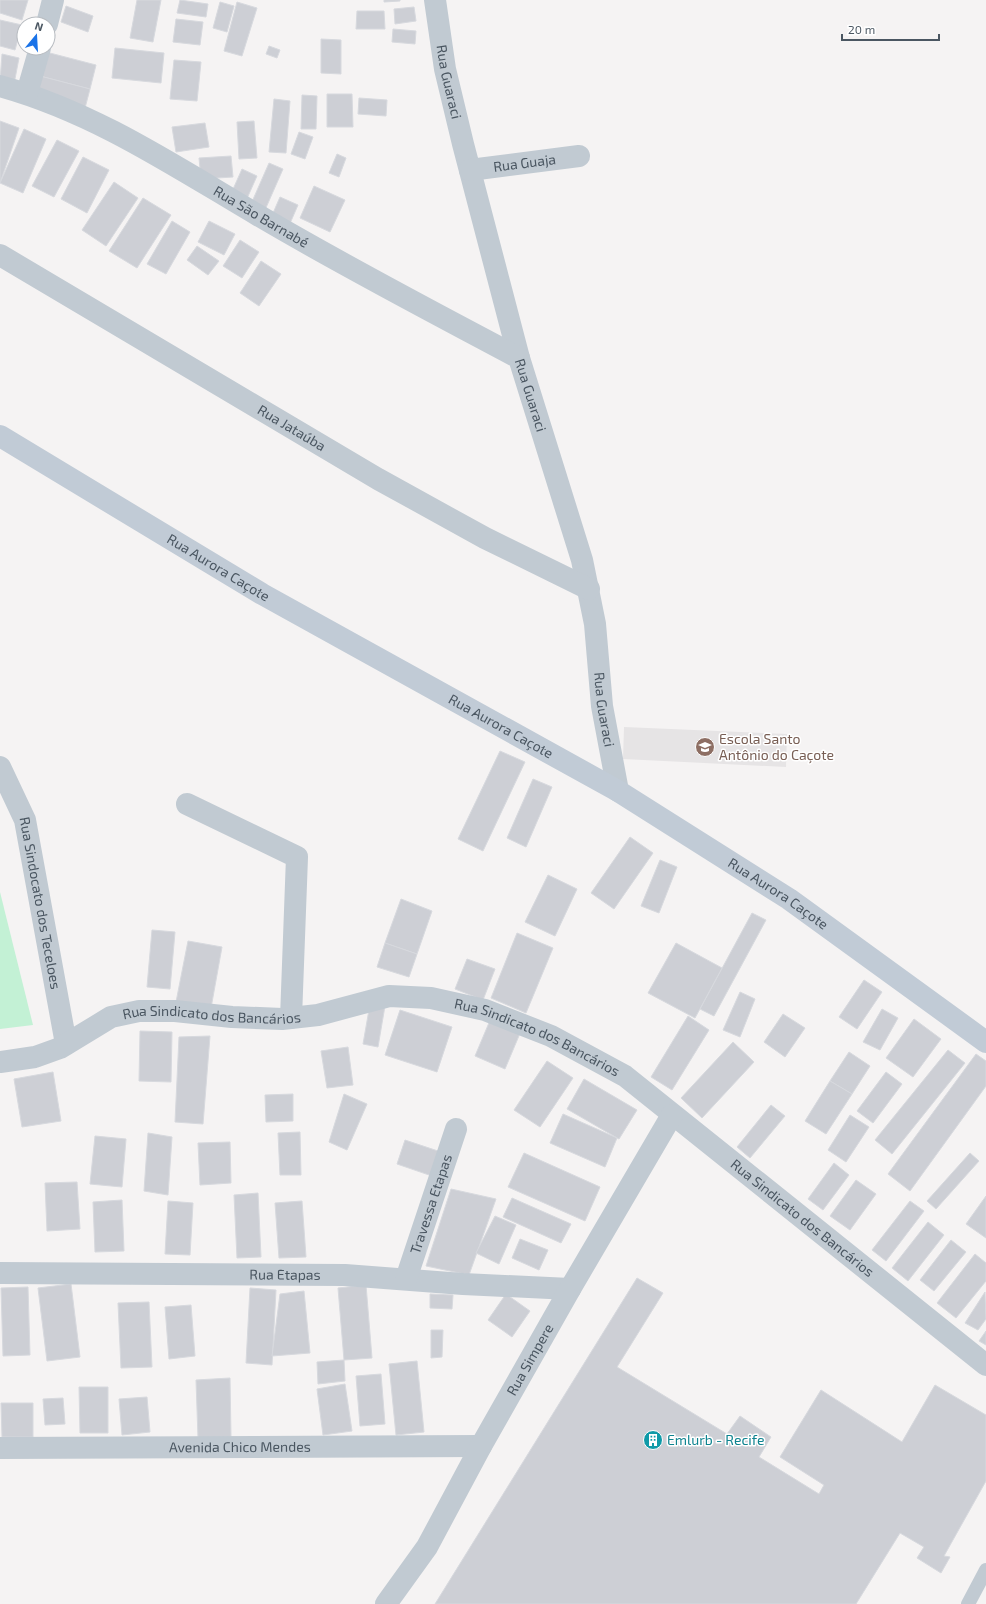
<svg xmlns="http://www.w3.org/2000/svg" width="986" height="1604" font-family="'Exo 2',sans-serif">
<rect width="100%" height="100%" fill="#f5f3f3"/>
<path fill="#e6e4e5" d="M624,727L787,734L786,767L623,759Z"/>
<path fill="#c3f1d5" d="M0,892L33,1025L0,1029Z"/>
<g fill="#cdcfd5" stroke="#d7d9de">
<path d="M0,0H28L22,20L0,13Z"/>
<path d="M137,0H161L153,42L130,38Z"/>
<path d="M180,0L208,4L206,17L177,13Z"/>
<path d="M384,0H400V1L384,2Z"/>
<path d="M220,2L234,6L227,32L213,28Z"/>
<path d="M237,2L257,8L242,56L224,51Z"/>
<path d="M66,6L93,16L88,32L61,22Z"/>
<path d="M414,7L416,21L395,24L394,9Z"/>
<path d="M357,11H384L385,29H356Z"/>
<path d="M176,19L203,22L200,45L173,42Z"/>
<path d="M0,20L22,25L15,50L0,46Z"/>
<path d="M393,29L416,31L415,44L392,42Z"/>
<path d="M321,39L341,40V74L321,73Z"/>
<path d="M269,46L280,50L277,58L266,54Z"/>
<path d="M115,48L164,53L161,83L112,78Z"/>
<path d="M46,52L96,65L90,89L40,76Z"/>
<path d="M2,54L19,58L14,84L0,81Z"/>
<path d="M174,60L201,62L197,101L170,99Z"/>
<path d="M40,76L90,89L85,108L35,95Z"/>
<path d="M327,94H352L353,127H327Z"/>
<path d="M302,95L317,96L316,129H301Z"/>
<path d="M359,98L387,100L386,116L358,114Z"/>
<path d="M274,99L290,101L286,153L269,152Z"/>
<path d="M0,121L19,128L0,183Z"/>
<path d="M254,121L257,158L239,159L237,122Z"/>
<path d="M205,123L209,147L176,152L172,127Z"/>
<path d="M24,129L46,139L23,193L0,183Z"/>
<path d="M299,132L313,137L305,159L291,154Z"/>
<path d="M57,140L79,151L54,197L32,186Z"/>
<path d="M337,154L346,158L339,177L329,173Z"/>
<path d="M231,156L233,177L201,179L199,158Z"/>
<path d="M83,157L109,170L87,213L61,199Z"/>
<path d="M269,163L283,169L265,210L251,204Z"/>
<path d="M242,169L257,176L245,203L230,196Z"/>
<path d="M114,182L138,198L106,246L82,230Z"/>
<path d="M314,186L345,200L330,232L300,218Z"/>
<path d="M280,197L298,205L288,228L270,220Z"/>
<path d="M143,198L171,215L137,268L109,251Z"/>
<path d="M172,221L190,232L166,274L147,264Z"/>
<path d="M209,221L235,234L224,255L198,242Z"/>
<path d="M240,240L259,252L242,278L223,266Z"/>
<path d="M197,246L219,261L208,275L187,260Z"/>
<path d="M261,261L281,274L259,306L240,293Z"/>
<path d="M500,751L525,762L483,851L458,839Z"/>
<path d="M533,779L552,787L526,847L507,838Z"/>
<path d="M630,837L653,853L614,909L591,893Z"/>
<path d="M660,860L677,867L659,913L641,906Z"/>
<path d="M548,875L577,889L555,936L525,922Z"/>
<path d="M401,899L432,911L417,954L385,943Z"/>
<path d="M752,913L766,920L714,1016L700,1009Z"/>
<path d="M152,930L175,932L170,989L147,987Z"/>
<path d="M517,933L553,948L526,1013L491,998Z"/>
<path d="M188,941L222,947L211,1008L176,1002Z"/>
<path d="M385,943L417,954L409,977L377,967Z"/>
<path d="M676,943L722,968L695,1018L648,993Z"/>
<path d="M467,959L495,969L483,1000L455,989Z"/>
<path d="M864,980L882,992L857,1029L839,1017Z"/>
<path d="M740,992L755,999L740,1037L723,1030Z"/>
<path d="M370,1004L385,1006L378,1047L363,1044Z"/>
<path d="M882,1009L898,1018L880,1050L863,1042Z"/>
<path d="M400,1010L452,1027L437,1072L385,1055Z"/>
<path d="M783,1014L805,1028L785,1057L764,1042Z"/>
<path d="M688,1016L709,1030L672,1090L651,1077Z"/>
<path d="M491,1018L521,1031L505,1069L475,1056Z"/>
<path d="M914,1019L941,1039L913,1077L886,1058Z"/>
<path d="M140,1031L172,1032L171,1082L139,1081Z"/>
<path d="M210,1036L203,1124L175,1122L179,1037Z"/>
<path d="M733,1042L754,1062L702,1118L681,1098Z"/>
<path d="M348,1047L353,1085L327,1088L321,1051Z"/>
<path d="M948,1050L965,1063L892,1154L875,1140Z"/>
<path d="M849,1052L870,1066L852,1094L830,1081Z"/>
<path d="M976,1054L986,1061V1086L910,1191L888,1174Z"/>
<path d="M547,1061L573,1078L540,1127L514,1110Z"/>
<path d="M53,1072L61,1121L22,1127L14,1079Z"/>
<path d="M886,1072L902,1084L873,1123L857,1111Z"/>
<path d="M584,1079L637,1110L619,1139L567,1109Z"/>
<path d="M830,1081L852,1094L826,1134L805,1121Z"/>
<path d="M293,1094V1121L266,1122L265,1095Z"/>
<path d="M344,1094L367,1104L347,1150L329,1142Z"/>
<path d="M771,1105L785,1116L750,1158L737,1147Z"/>
<path d="M563,1114L617,1138L605,1167L550,1143Z"/>
<path d="M850,1115L869,1127L846,1162L828,1150Z"/>
<path d="M300,1132L301,1175H280L278,1133Z"/>
<path d="M148,1133L172,1137L168,1195L144,1191Z"/>
<path d="M95,1136L126,1139L122,1187L90,1184Z"/>
<path d="M405,1140L441,1152L432,1176L397,1164Z"/>
<path d="M230,1142L231,1183L200,1185L198,1143Z"/>
<path d="M524,1153L600,1187L585,1221L508,1187Z"/>
<path d="M970,1153L979,1161L936,1209L927,1201Z"/>
<path d="M834,1163L849,1175L823,1210L808,1199Z"/>
<path d="M856,1180L876,1194L850,1230L830,1216Z"/>
<path d="M77,1182L80,1229L47,1231L45,1183Z"/>
<path d="M451,1189L496,1199L469,1275L426,1266Z"/>
<path d="M258,1193L261,1257L237,1258L234,1195Z"/>
<path d="M986,1196V1238L966,1224Z"/>
<path d="M512,1198L571,1224L561,1243L503,1217Z"/>
<path d="M122,1200L124,1251L95,1252L93,1202Z"/>
<path d="M168,1201L193,1203L190,1255L165,1254Z"/>
<path d="M302,1201L306,1257L279,1258L275,1203Z"/>
<path d="M910,1201L924,1211L886,1261L872,1250Z"/>
<path d="M495,1216L516,1225L499,1264L476,1253Z"/>
<path d="M928,1222L944,1235L908,1281L892,1268Z"/>
<path d="M520,1239L548,1250L539,1270L512,1258Z"/>
<path d="M951,1240L966,1252L934,1291L920,1280Z"/>
<path d="M975,1254L986,1263V1281L956,1318L937,1303Z"/>
<path d="M637,1278L663,1293L617,1367L727,1434L740,1416L771,1437L759,1457L819,1494L824,1485L780,1457L821,1390L902,1442L935,1385L986,1415V1481L944,1556L950,1557L941,1573L917,1558L924,1547L900,1533L856,1604H435Z"/>
<path d="M71,1284L80,1357L47,1361L38,1288Z"/>
<path d="M366,1285L372,1358L344,1360L338,1288Z"/>
<path d="M28,1287L30,1355L3,1356L1,1288Z"/>
<path d="M250,1288L276,1290L272,1365L246,1363Z"/>
<path d="M304,1291L310,1353L272,1356L280,1294Z"/>
<path d="M985,1292L986,1319L978,1330L965,1323Z"/>
<path d="M430,1294L453,1295L452,1309L430,1308Z"/>
<path d="M506,1294L530,1311L512,1337L488,1320Z"/>
<path d="M149,1302L152,1367L121,1368L118,1303Z"/>
<path d="M191,1305L195,1356L169,1359L165,1307Z"/>
<path d="M431,1330H443L442,1357L431,1358Z"/>
<path d="M986,1331V1345L979,1341Z"/>
<path d="M344,1360L345,1381L318,1384L317,1362Z"/>
<path d="M417,1361L424,1432L396,1435L389,1364Z"/>
<path d="M381,1374L385,1424L360,1426L356,1376Z"/>
<path d="M230,1378L231,1437L198,1438L196,1380Z"/>
<path d="M345,1384L352,1431L323,1435L317,1389Z"/>
<path d="M79,1387H108V1433H80Z"/>
<path d="M147,1397L150,1432L122,1435L119,1399Z"/>
<path d="M63,1398L65,1424L45,1425L43,1399Z"/>
<path d="M1,1403H33V1437H2Z"/>
</g>
<g fill="none" stroke-linecap="round" stroke-linejoin="round">
<path stroke="#c1cad2" stroke-width="14" d="M968,1604L986,1570"/>
<g stroke="#c1cad2" stroke-width="22">
<path id="s1" d="M435,0L445,69L463,144L519,358L582,560L595,624L602,706L618,791"/>
<path d="M47,24L53,0"/>
<path id="s2" d="M0,86C94,112 173,165 256,214C342,265 431,311 519,358"/>
<path d="M27,93L40,48"/>
<path id="s3" d="M470,170L579,156"/>
<path id="s4" d="M0,255L378,479L485,538L589,589"/>
<path id="s5" d="M0,767L25,820L66,1044"/>
<path d="M187,804L297,857L291,1018"/>
<path id="s6" d="M0,1062L35,1057L60,1048L111,1017L139,1011H175L232,1017L282,1019L318,1015L389,996L431,998L485,1010L551,1036L625,1076L986,1365"/>
<path id="s7" d="M0,1273L345,1275L463,1284L570,1289"/>
<path id="s8" d="M406,1279L456,1129"/>
<path id="s9" d="M0,1448L481,1446"/>
<path id="s10" d="M386,1604L427,1547L481,1446L570,1289L672,1115"/>
</g>
<path stroke="#c1cbd6" stroke-width="22" id="s11" d="M0,436L262,594L618,791L789,899L986,1042"/>
</g>
<defs>
<symbol id="school-disc" viewBox="-11 -11 22 22"><circle r="9.5" fill="#8d6e63" stroke="#fff"/><path d="M0-5L7-2L0 1L-7-2ZM-4 1L0 2.5L4 1V4Q0 6-4 4Z" fill="#fff"/></symbol>
<symbol id="building-disc" viewBox="-11 -11 22 22"><circle r="9.5" fill="#0f9aa8" stroke="#fff"/><path d="M-4-6H4V6H1V3H-1V6H-4ZM-2.5-4.3h1.7v1.8h-1.7ZM.8-4.3h1.7v1.8H.8ZM-2.5-1h1.7V.8h-1.7ZM.8-1h1.7V.8H.8Z" fill="#fff"/></symbol>
</defs>
<g fill-rule="evenodd">
<use href="#school-disc" x="694" y="736" width="22" height="22"/>
<use href="#building-disc" x="642" y="1429" width="22" height="22"/>
</g>
<g text-anchor="middle" stroke-width="3" stroke-linejoin="round" paint-order="stroke">
<g font-size="14" fill="#4a5661" stroke="#fff">
<text dy="5" stroke="none"><textPath href="#s1" startOffset="83">Rua Guaraci</textPath></text>
<text dy="5" stroke="none"><textPath href="#s3" startOffset="55">Rua Guaja</textPath></text>
<text dy="5" stroke="none"><textPath href="#s2" startOffset="293">Rua São Barnabé</textPath></text>
<text dy="5" stroke="none"><textPath href="#s1" startOffset="407">Rua Guaraci</textPath></text>
<text dy="5" stroke="none"><textPath href="#s4" startOffset="339">Rua Jataúba</textPath></text>
<text dy="5" stroke="none"><textPath href="#s11" startOffset="255">Rua Aurora Caçote</textPath></text>
<text dy="5" stroke="none"><textPath href="#s1" startOffset="731">Rua Guaraci</textPath></text>
<text dy="5" stroke="none"><textPath href="#s11" startOffset="579">Rua Aurora Caçote</textPath></text>
<text dy="5" stroke="none"><textPath href="#s11" startOffset="903">Rua Aurora Caçote</textPath></text>
<text dy="5" stroke="none"><textPath href="#s5" startOffset="143">Rua Sindocato dos Teceloes</textPath></text>
<text dy="5" stroke="none"><textPath href="#s6" startOffset="223">Rua Sindicato dos Bancários</textPath></text>
<text dy="5" stroke="none"><textPath href="#s6" startOffset="559">Rua Sindicato dos Bancários</textPath></text>
<text dy="5" stroke="none"><textPath href="#s8" startOffset="79">Travessa Etapas</textPath></text>
<text dy="5" stroke="none"><textPath href="#s6" startOffset="883">Rua Sindicato dos Bancários</textPath></text>
<text dy="5" stroke="none"><textPath href="#s7" startOffset="285">Rua Etapas</textPath></text>
<text dy="5" stroke="none"><textPath href="#s10" startOffset="284">Rua Simpere</textPath></text>
<text dy="5" stroke="none"><textPath href="#s9" startOffset="240">Avenida Chico Mendes</textPath></text>
</g>
<g font-size="14" fill="#785e54" stroke="#fff" text-anchor="start">
<text x="719" y="744">Escola Santo<tspan x="719" dy="16">Antônio do Caçote</tspan></text>
</g>
<g font-size="14" fill="#0d838f" stroke="#fff" text-anchor="start">
<text x="667" y="1445">Emlurb - Recife</text>
</g>
</g>
<g transform="translate(36 36) rotate(18)"><circle r="19" fill="#ffffff" stroke="#b7bbc0"/>
<path d="M0-3L7 15L0 10L-7 15Z" fill="#1a73e8"/>
<text y="-6" font-size="11" font-weight="bold" text-anchor="middle" fill="#4a5661">N</text>
</g>
<path d="M842 34v6h97v-6" fill="none" stroke="#4a5661" stroke-width="2"/>
<text x="848" y="34" font-size="12" fill="#4a5661" stroke="#ffffff" stroke-width="3" paint-order="stroke">20 m</text>
</svg>
